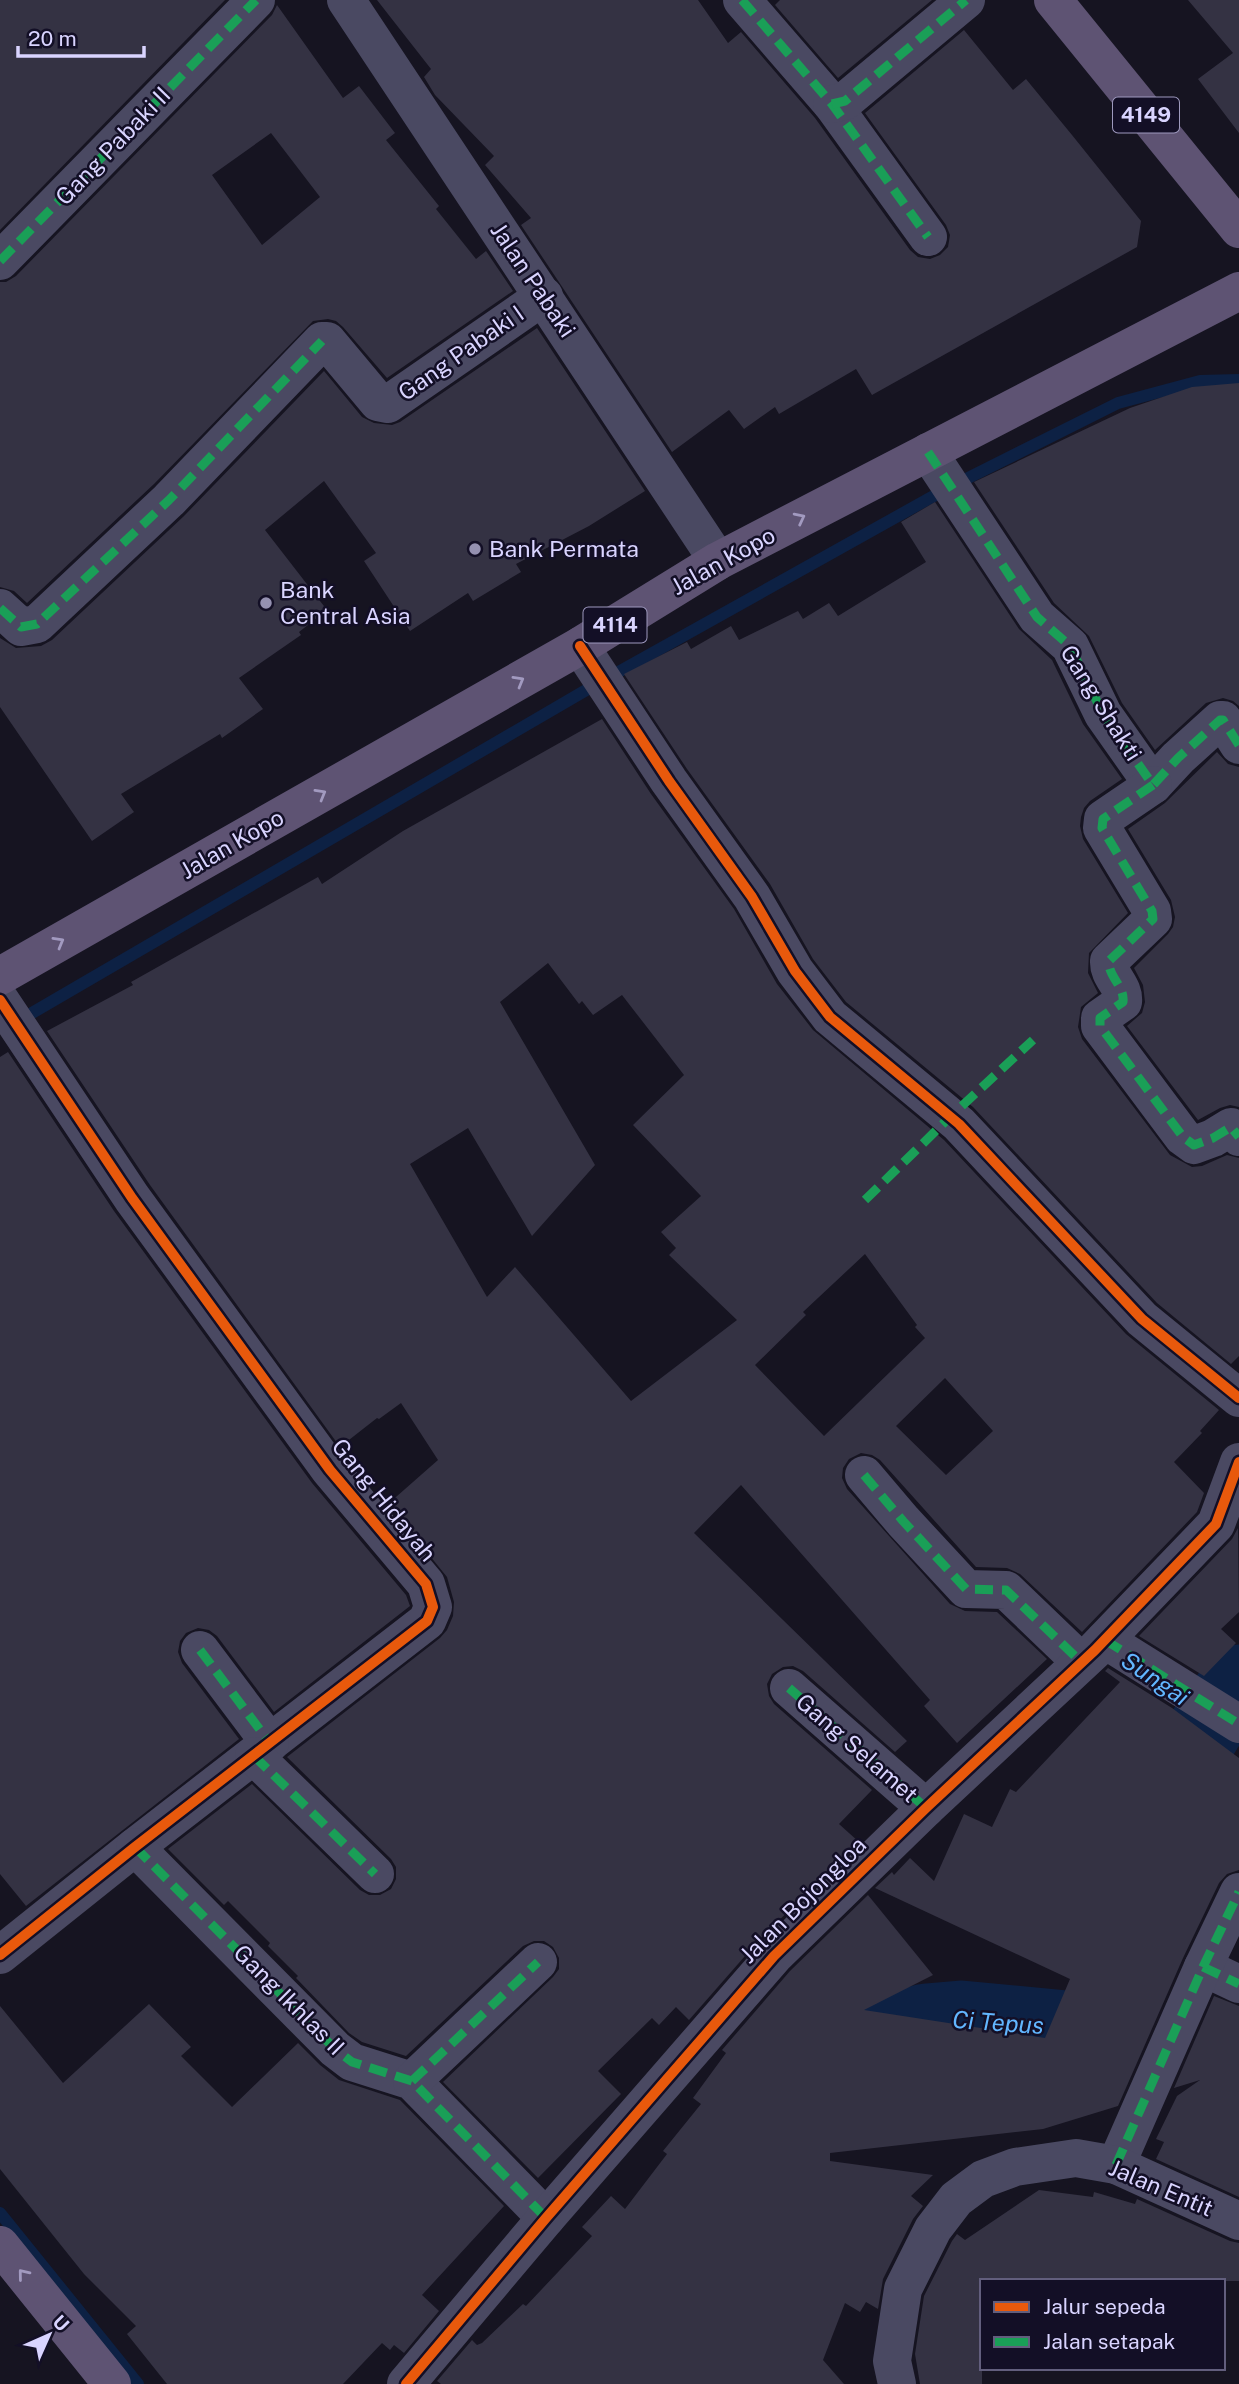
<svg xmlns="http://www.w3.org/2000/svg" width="1239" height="2384" font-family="'Public Sans',sans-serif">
<rect width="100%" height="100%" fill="#161421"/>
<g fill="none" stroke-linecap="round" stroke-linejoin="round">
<g stroke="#0d2144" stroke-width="12">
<path d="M956,484L1118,403L1200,381L1239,380"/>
<path d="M606,679L948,488"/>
<path d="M20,1020L600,682"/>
<path d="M0,2213L138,2384"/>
</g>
<g stroke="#0d2144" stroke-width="75">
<path d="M1165,1825L1167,1792L1212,1718L1239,1682"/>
<path d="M841,2064L875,2035L926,2021L961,2018L1087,2030C1108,2019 1121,2003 1128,1980"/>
</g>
</g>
<g fill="#343243" fill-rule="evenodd">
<path d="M0,0H225L0,230Z"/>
<path d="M377,0H698L728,43L741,32L815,118L910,250L918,257L930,259L940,255L948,247L950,235L946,225L865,113L964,30L1013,90L1026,79L1072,135L1141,221L1137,247L872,395L856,369L779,414L775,407L744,429L729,410L672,452L521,225L531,218L485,165L494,156L435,95L424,77L431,69Z"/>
<path d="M780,0H932L838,78L775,5Z"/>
<path d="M1188,0H1239V133L1198,79L1233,53Z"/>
<path d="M277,5L343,98L359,86L395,133L386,140L439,206L436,209L476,259L486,251L513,291L387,378L343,327L336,321L328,319L313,321L154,484L27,603L14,591L0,587V282H6L16,276L272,15ZM271,133L320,197L262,245L212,175Z"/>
<path d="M537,328L645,491L589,526L516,564L521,572L473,601L468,593L410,631L364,561L376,553L324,481L265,530L327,610L299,632L301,635L239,678L263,709L222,738L220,734L121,794L134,812L92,841L0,707V638L16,648L41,646L52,640L184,516L324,371L362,417L374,423L392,425L400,422Z"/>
<path d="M1239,383V706L1233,701L1223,698L1206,703L1155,750L1122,703L1089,636L1054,603L974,482L1130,408L1192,387Z"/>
<path d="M935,502L1019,629L1052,660L1083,724L1122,779L1090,801L1084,808L1081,817L1080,826L1083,839L1128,913L1089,953L1088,973L1098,993L1081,1007L1078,1027L1082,1039L1170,1155L1192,1167L1202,1166L1227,1155L1239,1158V1356L1231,1364L1157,1303L973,1107L846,1002L813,959L770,884L687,769L624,674L687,642L691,649L731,626L739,640L798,611L803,619L829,603L838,616L926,562L901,522Z"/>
<path d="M602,719L651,794L734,909L777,984L813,1030L944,1140L1126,1334L1219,1410L1200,1431L1202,1433L1174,1462L1204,1493L1197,1512L1082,1632L1020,1574L1007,1568L976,1567L880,1460L872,1455L861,1453L849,1459L843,1468L842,1478L847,1489L950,1604L965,1611L997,1612L1047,1659L957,1743L924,1706L930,1700L741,1485L694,1533L907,1741L895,1752L803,1671L793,1666L783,1667L772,1674L767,1684L769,1696L774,1704L872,1790L839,1824L859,1842L759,1940L689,2020L676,2007L659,2025L652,2018L598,2071L621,2094L538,2178L443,2082L553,1977L559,1969V1958L553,1947L544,1941H534L523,1946L406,2056L362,2042L349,2033L296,1978L298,1976L268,1946L270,1943L228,1901L224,1905L168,1849L252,1784L360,1890L369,1895H380L391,1889L396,1879V1867L391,1859L287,1757L440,1638L447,1630L453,1616L454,1602L447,1577L388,1504L438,1460L401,1403L379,1419L377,1418L340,1447L150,1185L47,1031L133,985L131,982L318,877L322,884L403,831ZM548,963L579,1004L582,1001L593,1015L622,995L684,1075L633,1125L701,1196L661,1232L676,1248L669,1255L737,1320L631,1401L515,1267L487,1297L410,1164L468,1128L532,1236L595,1165L500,1002ZM865,1254L917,1325L915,1327L925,1338L824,1436L755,1365L806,1315L803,1312ZM945,1378L993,1431L946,1475L896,1426Z"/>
<path d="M1217,752L1228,764L1239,767V1107L1230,1105L1220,1108L1198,1120L1127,1026L1142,1013L1145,1002L1143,985L1134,968L1168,934L1173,927L1175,917L1171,900L1128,829L1165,803Z"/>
<path d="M8,1052L114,1211L312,1483L406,1595L410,1606L274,1712L217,1636L209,1630L198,1628L186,1633L180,1641L178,1652L182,1663L239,1739L26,1906L0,1874V1057Z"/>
<path d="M1238,1528L1239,1612L1221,1629L1236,1643L1204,1676L1139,1636L1232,1539Z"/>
<path d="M1108,1668L1172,1708L1239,1758V1870L1227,1874L1219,1883L1183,1958L1118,2106L1043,2129L830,2153V2161L933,2175L911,2196L923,2206L913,2219L883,2279L878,2309L866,2302L860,2312L845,2303L823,2360L844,2384H441L437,2381L472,2340L477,2345L482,2343L523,2304L526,2306L592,2236L582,2227L611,2196L625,2209L667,2154L663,2151L701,2104L693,2098L726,2053L722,2050L790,1971L868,1895L933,1975L864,2010L1045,2038L1070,1979L875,1888L892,1872L894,1875L910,1858L934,1881L964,1814L992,1827L1010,1789L1016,1792L1120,1682L1105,1671Z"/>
<path d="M1214,1996L1239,2006V2197L1156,2159L1164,2142L1156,2139L1177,2096L1200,2080L1174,2088Z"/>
<path d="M149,2004L191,2047L181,2056L232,2107L298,2043L320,2065L339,2080L400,2100L504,2206L422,2295L439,2311L404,2353L394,2345L390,2350L382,2343L343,2384H167L127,2334L136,2326L84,2274L0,2169V2006L63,2083Z"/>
<path d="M1039,2190L1093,2197L1094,2192L1135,2204L1137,2199L1230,2241L1239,2243V2281H982V2384H920L915,2354L924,2296L952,2241L957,2234L965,2240Z"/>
</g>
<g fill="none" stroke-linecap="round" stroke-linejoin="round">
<g stroke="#4a4962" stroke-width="38">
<path d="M346,0L718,561"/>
<path d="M742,0L832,104L928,237"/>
<path d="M832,104L845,101L966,0"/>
<path d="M0,261L256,0"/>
<path d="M928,452L1037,617L1070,646L1103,714L1153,785L1178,758L1220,720H1223L1239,745"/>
<path d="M0,608L21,627L37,624L169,500L322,341H327L332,347L378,402L388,404L544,296"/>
<path d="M580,646L669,781L752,897L795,971L830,1017L959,1124L1142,1319L1239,1398"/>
<path d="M1153,785L1103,819L1102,828L1152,911L1153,919L1109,961C1108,977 1125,986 1123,1002L1100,1018V1026L1183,1137L1194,1145L1213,1138L1231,1127L1239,1137"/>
<path d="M0,1000L132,1198L330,1470L426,1584L433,1607L427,1621L135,1847L0,1955"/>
<path d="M864,1475L903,1521L966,1589L1006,1590L1081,1662"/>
<path d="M1105,1640L1239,1724"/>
<path d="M200,1650L270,1743"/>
<path d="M789,1688L926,1808"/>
<path d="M254,1756L375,1874"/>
<path d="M135,1847L335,2049L352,2062L412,2081L546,2218"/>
<path d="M1203,1967L1239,1984"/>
<path d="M412,2081L538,1962"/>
<path d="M1116,2165L1203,1967L1239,1892"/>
<path d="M406,2384L546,2218L774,1956L926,1808L1095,1650L1216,1524L1239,1462"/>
<path d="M897,2384L892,2361L903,2289L933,2229L956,2199L983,2179L1015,2167L1076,2158L1116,2165L1239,2221"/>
</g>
<g stroke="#5e5373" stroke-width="38">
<path d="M1053,0L1239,229"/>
<path d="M0,976L580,646L718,561L1239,291"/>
<path d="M0,2245L112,2384"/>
</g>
<g stroke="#1a9f57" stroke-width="9" stroke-dasharray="18 9" stroke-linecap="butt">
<path d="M742,0L832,104L928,237"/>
<path d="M832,104L845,101L966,0"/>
<path d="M0,261L256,0"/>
<path d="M928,452L1037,617L1070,646L1103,714L1153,785L1178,758L1220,720H1223L1239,745"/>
<path d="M0,608L21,627L37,624L169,500L322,341"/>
<path d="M1153,785L1103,819L1102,828L1152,911L1153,919L1109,961C1108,977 1125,986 1123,1002L1100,1018V1026L1183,1137L1194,1145L1213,1138L1231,1127L1239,1137"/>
<path d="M865,1200L950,1117L1033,1040"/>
<path d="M864,1475L903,1521L966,1589L1006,1590L1081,1662"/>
<path d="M1105,1640L1239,1724"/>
<path d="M200,1650L270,1743"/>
<path d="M789,1688L926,1808"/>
<path d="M254,1756L375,1874"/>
<path d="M135,1847L335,2049L352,2062L412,2081L546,2218"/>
<path d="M1203,1967L1239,1984"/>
<path d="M412,2081L538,1962"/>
<path d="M1116,2165L1203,1967L1239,1892"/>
</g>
<defs>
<g id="cycleway">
<path d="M580,646L669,781L752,897L795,971L830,1017L959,1124L1142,1319L1239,1398"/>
<path d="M0,1000L132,1198L330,1470L426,1584L433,1607L427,1621L135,1847L0,1955"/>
<path d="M406,2384L546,2218L774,1956L926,1808L1095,1650L1216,1524L1239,1462"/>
</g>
</defs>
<use href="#cycleway" stroke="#130f26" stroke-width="15"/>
<use href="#cycleway" stroke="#e8590c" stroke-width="10"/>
</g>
<defs><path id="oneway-chevron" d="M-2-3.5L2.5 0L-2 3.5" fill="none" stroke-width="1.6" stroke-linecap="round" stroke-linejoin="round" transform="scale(1.75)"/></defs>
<g stroke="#a29ac0">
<use href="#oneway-chevron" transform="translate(800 518) rotate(-27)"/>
<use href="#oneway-chevron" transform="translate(519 681) rotate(-30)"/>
<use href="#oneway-chevron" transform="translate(321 794) rotate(-30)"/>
<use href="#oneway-chevron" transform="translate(59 942) rotate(-30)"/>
<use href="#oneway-chevron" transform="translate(23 2274) rotate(-129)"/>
</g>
<g fill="#9591b1" stroke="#130f26" stroke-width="2.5">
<circle cx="475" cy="549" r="7"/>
<circle cx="266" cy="603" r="7"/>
</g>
<g text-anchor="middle" stroke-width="5" stroke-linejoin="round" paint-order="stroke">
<g fill="#130f26" stroke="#9e99be" stroke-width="2">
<rect x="1113" y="97.5" width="66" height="35" rx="5"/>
<rect x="583.5" y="607.5" width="63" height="35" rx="5"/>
</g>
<g font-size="21" font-weight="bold" fill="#d9d4ff">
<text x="1146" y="122">4149</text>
<text x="615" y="632">4114</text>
</g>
<g font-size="23" fill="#d9d4ff" stroke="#130f26">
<text transform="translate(113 146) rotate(-46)" y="8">Gang Pabaki II</text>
<text transform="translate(533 280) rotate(56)" y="8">Jalan Pabaki</text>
<text transform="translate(461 353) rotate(-35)" y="8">Gang Pabaki I</text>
<text transform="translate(723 561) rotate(-29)" y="8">Jalan Kopo</text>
<text transform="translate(1101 703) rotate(58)" y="8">Gang Shakti</text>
<text transform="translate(232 844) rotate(-30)" y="8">Jalan Kopo</text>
<text transform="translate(384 1500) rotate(51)" y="8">Gang Hidayah</text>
<text transform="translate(857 1748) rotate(41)" y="8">Gang Selamet</text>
<text transform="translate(803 1900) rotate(-45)" y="8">Jalan Bojongloa</text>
<text transform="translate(289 2000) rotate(45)" y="8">Gang Ikhlas II</text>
<text transform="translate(1161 2188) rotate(23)" y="8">Jalan Entit</text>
</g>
<g font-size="23" fill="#d9d4ff" stroke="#130f26" text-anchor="start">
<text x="489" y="557">Bank Permata</text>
<text x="280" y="598">Bank<tspan x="280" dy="26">Central Asia</tspan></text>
</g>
<g font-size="24" font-style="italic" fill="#62b6ff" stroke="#130f26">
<text transform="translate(1155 1679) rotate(34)" y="8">Sungai</text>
<text transform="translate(998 2023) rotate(4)" y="8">Ci Tepus</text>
</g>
</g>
<rect x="980" y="2279" width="245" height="91" fill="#130f26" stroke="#625e7d" stroke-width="2"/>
<rect x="994" y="2302" width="35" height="10" fill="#e8590c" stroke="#625e7d" stroke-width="2"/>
<text x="1043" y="2314" font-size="21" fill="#d9d4ff">Jalur sepeda</text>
<rect x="994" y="2337" width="35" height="10" fill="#1a9f57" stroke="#625e7d" stroke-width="2"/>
<text x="1043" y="2349" font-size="21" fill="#d9d4ff">Jalan setapak</text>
<g transform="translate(49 2335) rotate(45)" stroke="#130f26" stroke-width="5" paint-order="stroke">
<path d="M0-5L12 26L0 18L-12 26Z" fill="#d9d4ff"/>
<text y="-10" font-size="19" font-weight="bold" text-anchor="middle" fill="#d9d4ff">U</text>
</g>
<path d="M18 46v10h126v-10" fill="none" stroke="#d9d4ff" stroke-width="3.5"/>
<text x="28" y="46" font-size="21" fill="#d9d4ff" stroke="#130f26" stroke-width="5" paint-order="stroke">20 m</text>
</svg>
